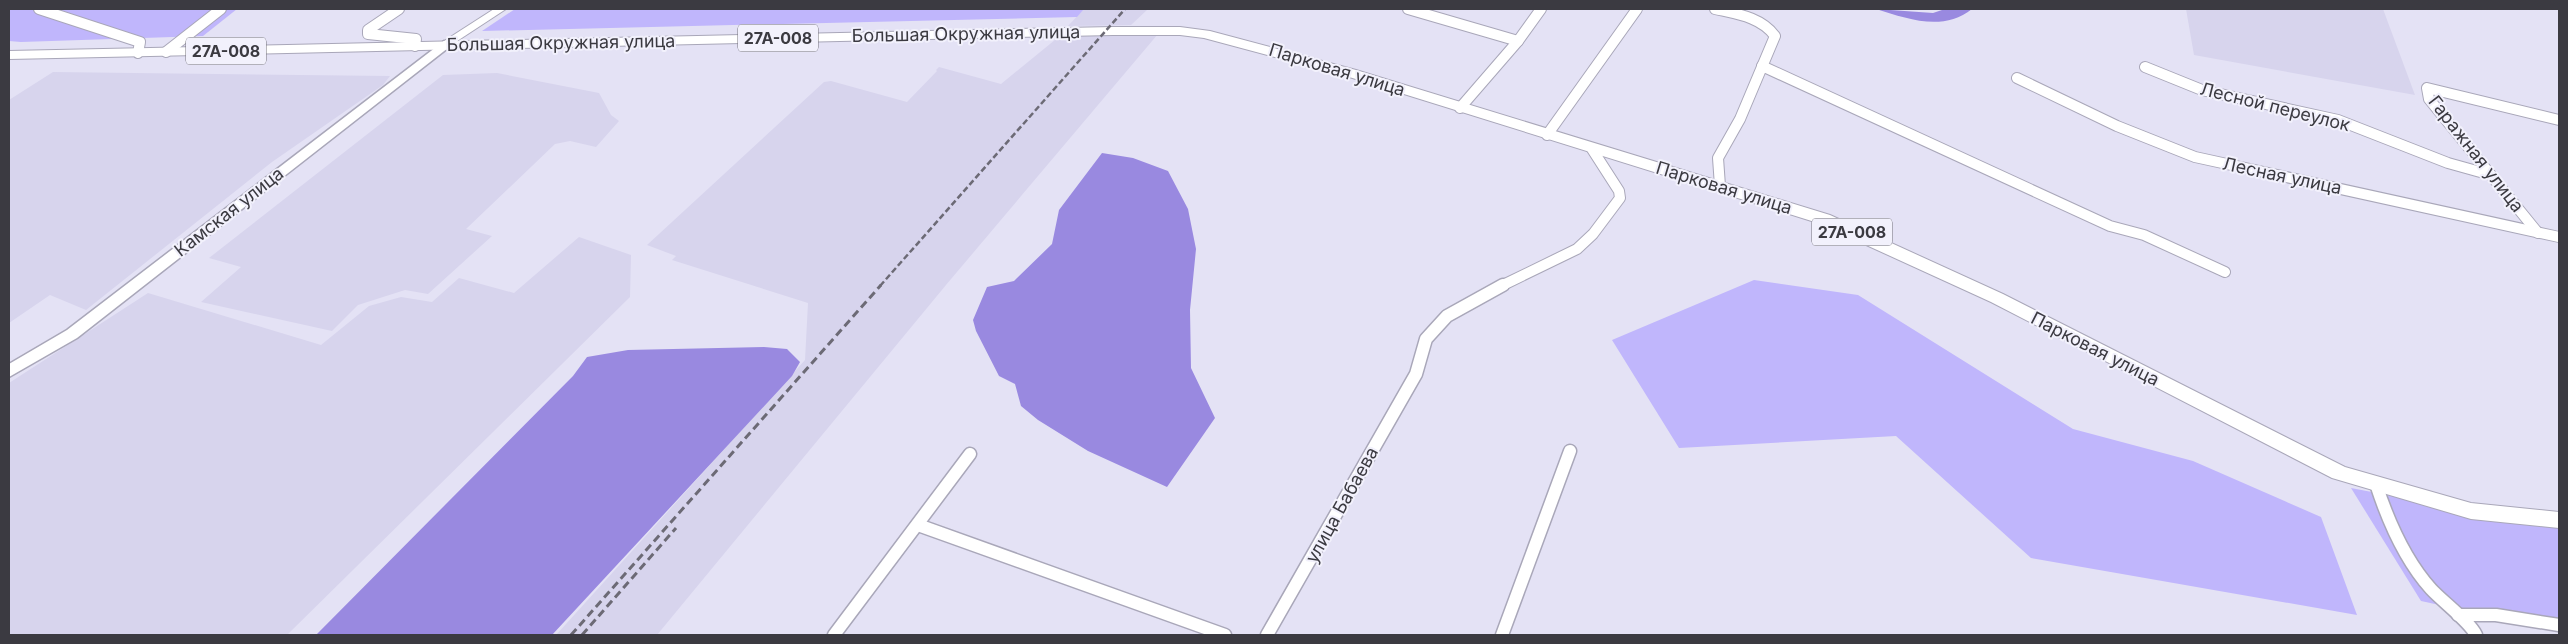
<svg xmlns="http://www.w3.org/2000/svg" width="2568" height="644" font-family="Inter,sans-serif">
<rect width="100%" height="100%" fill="#e4e2f5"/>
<g fill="#d7d4ed">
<path d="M1084,9H1148L1131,25L1068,26Z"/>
<path d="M2186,9H2383L2415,95L2194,55Z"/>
<path d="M1158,34L946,285L657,635H556L805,360L808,303L672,260L676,256L647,245L824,82L831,81L907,102L937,71L936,70L939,67L1001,84L1061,35Z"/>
<path d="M53,72L390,76L383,85L272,162L86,310L50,295L9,323V100Z"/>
<path d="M497,73L599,93L611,115L619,121L596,147L570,141L555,144L466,229L492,236L428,294L405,290L358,305L332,331L201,302L241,267L209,258L443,75Z"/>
<path d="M579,237L631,255L630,297L287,635H9V383L148,293L321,345L369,306L401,297L432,302L459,278L514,293Z"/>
</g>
<g fill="#c0b6fc">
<path d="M9,9H237L203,36L21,42L9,41Z"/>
<path d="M515,9H1084L1077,17L482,31Z"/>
<path d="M1754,280L1858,295L2073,429L2193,461L2321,517L2357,615L2031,558L1896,436L1679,448L1612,340Z"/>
<path d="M2351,488L2559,528V631L2421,601Z"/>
</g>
<g fill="#9989e0">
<path d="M1876,9L1933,13L1945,9H1972C1943,32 1908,19 1876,9Z"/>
<path d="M1102,153L1133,158L1168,171L1188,209L1196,249L1190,310L1191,368L1215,418L1167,487L1088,451L1038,420L1021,406L1015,384L999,376L976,331L973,320L987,287L1014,281L1052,244L1059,210Z"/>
<path d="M764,347L787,349L800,362L792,376L552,635H316L573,376L587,357L628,350Z"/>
</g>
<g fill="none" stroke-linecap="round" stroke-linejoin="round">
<defs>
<g id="minor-far1">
<path d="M39,9L140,42L138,53"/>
<path d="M399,9L368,30V34L416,39L415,46"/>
<path d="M1408,9L1518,41"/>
<path d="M1715,9C1737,14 1761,17 1775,36L1740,119L1718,158L1720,186"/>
<path d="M166,52L221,9"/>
<path d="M1762,66L2110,226L2144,235L2225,272"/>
<path d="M2145,67L2202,90L2338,120L2448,163L2491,175"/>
<path d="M2017,78L2117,126L2195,157L2559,237"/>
<path d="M1460,108L1518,41L1541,9"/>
<path d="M1547,135L1637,9"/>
<path d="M2538,233L2429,99L2427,88L2559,120"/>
<path d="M1501,286L1577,249L1593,234L1620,198L1619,191L1592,149"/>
</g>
<g id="minor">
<path d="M2376,484C2388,521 2404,559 2431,589C2442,601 2470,622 2476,635"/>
<path d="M918,525L1225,635"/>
<path d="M2458,615H2496L2559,625"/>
<path d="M834,635L970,454"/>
<path d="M1267,635L1416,374L1426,339L1447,316L1503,285"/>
<path d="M1502,635L1570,451"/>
</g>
<path id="tertiary" d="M494,9H506L448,47H440L438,45Z"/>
<path id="secondary" d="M444,41L450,45L448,48L77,338L9,377V364L67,330Z"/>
<path id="primary" d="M1113,27H1180L1210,31L1356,70L1830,215L2003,294L2345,467L2471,503L2559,512V528L2471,519L2332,478L1991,302L1818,223L1346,76L1204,38L1180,35H1113L9,59V51Z"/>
</defs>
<use href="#minor-far1" stroke="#a9a7b9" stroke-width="12"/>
<use href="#minor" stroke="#a9a7b9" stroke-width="15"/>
<use href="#tertiary" stroke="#a9a7b9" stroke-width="2"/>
<use href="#secondary" stroke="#a9a7b9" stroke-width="3"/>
<use href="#primary" stroke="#a9a7b9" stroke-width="2"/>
<use href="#minor-far1" stroke="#fff" stroke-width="10"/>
<use href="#minor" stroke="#fff" stroke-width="12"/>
<use href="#tertiary" fill="#fff" fill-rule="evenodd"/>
<use href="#secondary" fill="#fff" fill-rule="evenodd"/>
<use href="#primary" fill="#fff" fill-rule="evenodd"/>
<path stroke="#6c6a75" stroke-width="2.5" stroke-dasharray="6 3" stroke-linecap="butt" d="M880,286L1125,9"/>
<g stroke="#6c6a75" stroke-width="3" stroke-dasharray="8 4.5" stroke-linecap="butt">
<path d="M571,635L881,285"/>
<path d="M582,635L676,528"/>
</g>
</g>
<g text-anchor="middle" stroke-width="4" stroke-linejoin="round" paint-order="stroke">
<g fill="#f2f1fc" stroke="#727179" stroke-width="1">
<rect x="738" y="24.5" width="80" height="27" rx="4"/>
<rect x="186" y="37.5" width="80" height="27" rx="4"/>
<rect x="1812" y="218.5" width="80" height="27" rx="4"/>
</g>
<g font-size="16" font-weight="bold" fill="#3b3a41">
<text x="778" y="44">27А-008</text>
<text x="226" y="57">27А-008</text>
<text x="1852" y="238">27А-008</text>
</g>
<g font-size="18" fill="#3b3a41" stroke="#f2f1fc">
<text transform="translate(966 34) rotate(-1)" y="6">Большая Окружная улица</text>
<text transform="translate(561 43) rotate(-1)" y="6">Большая Окружная улица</text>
<text transform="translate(1337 70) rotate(17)" y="6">Парковая улица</text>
<text transform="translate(2275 107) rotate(14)" y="6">Лесной переулок</text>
<text transform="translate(2476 154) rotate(52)" y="6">Гаражная улица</text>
<text transform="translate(2282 176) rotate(12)" y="6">Лесная улица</text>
<text transform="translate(1724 188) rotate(17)" y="6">Парковая улица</text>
<text transform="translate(229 212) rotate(-38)" y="6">Камская улица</text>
<text transform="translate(2095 349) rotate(27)" y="6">Парковая улица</text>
<text transform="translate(1342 505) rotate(-61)" y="6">улица Бабаева</text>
</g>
</g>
<rect width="2568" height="644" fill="none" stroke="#3b3a41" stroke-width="20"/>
</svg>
